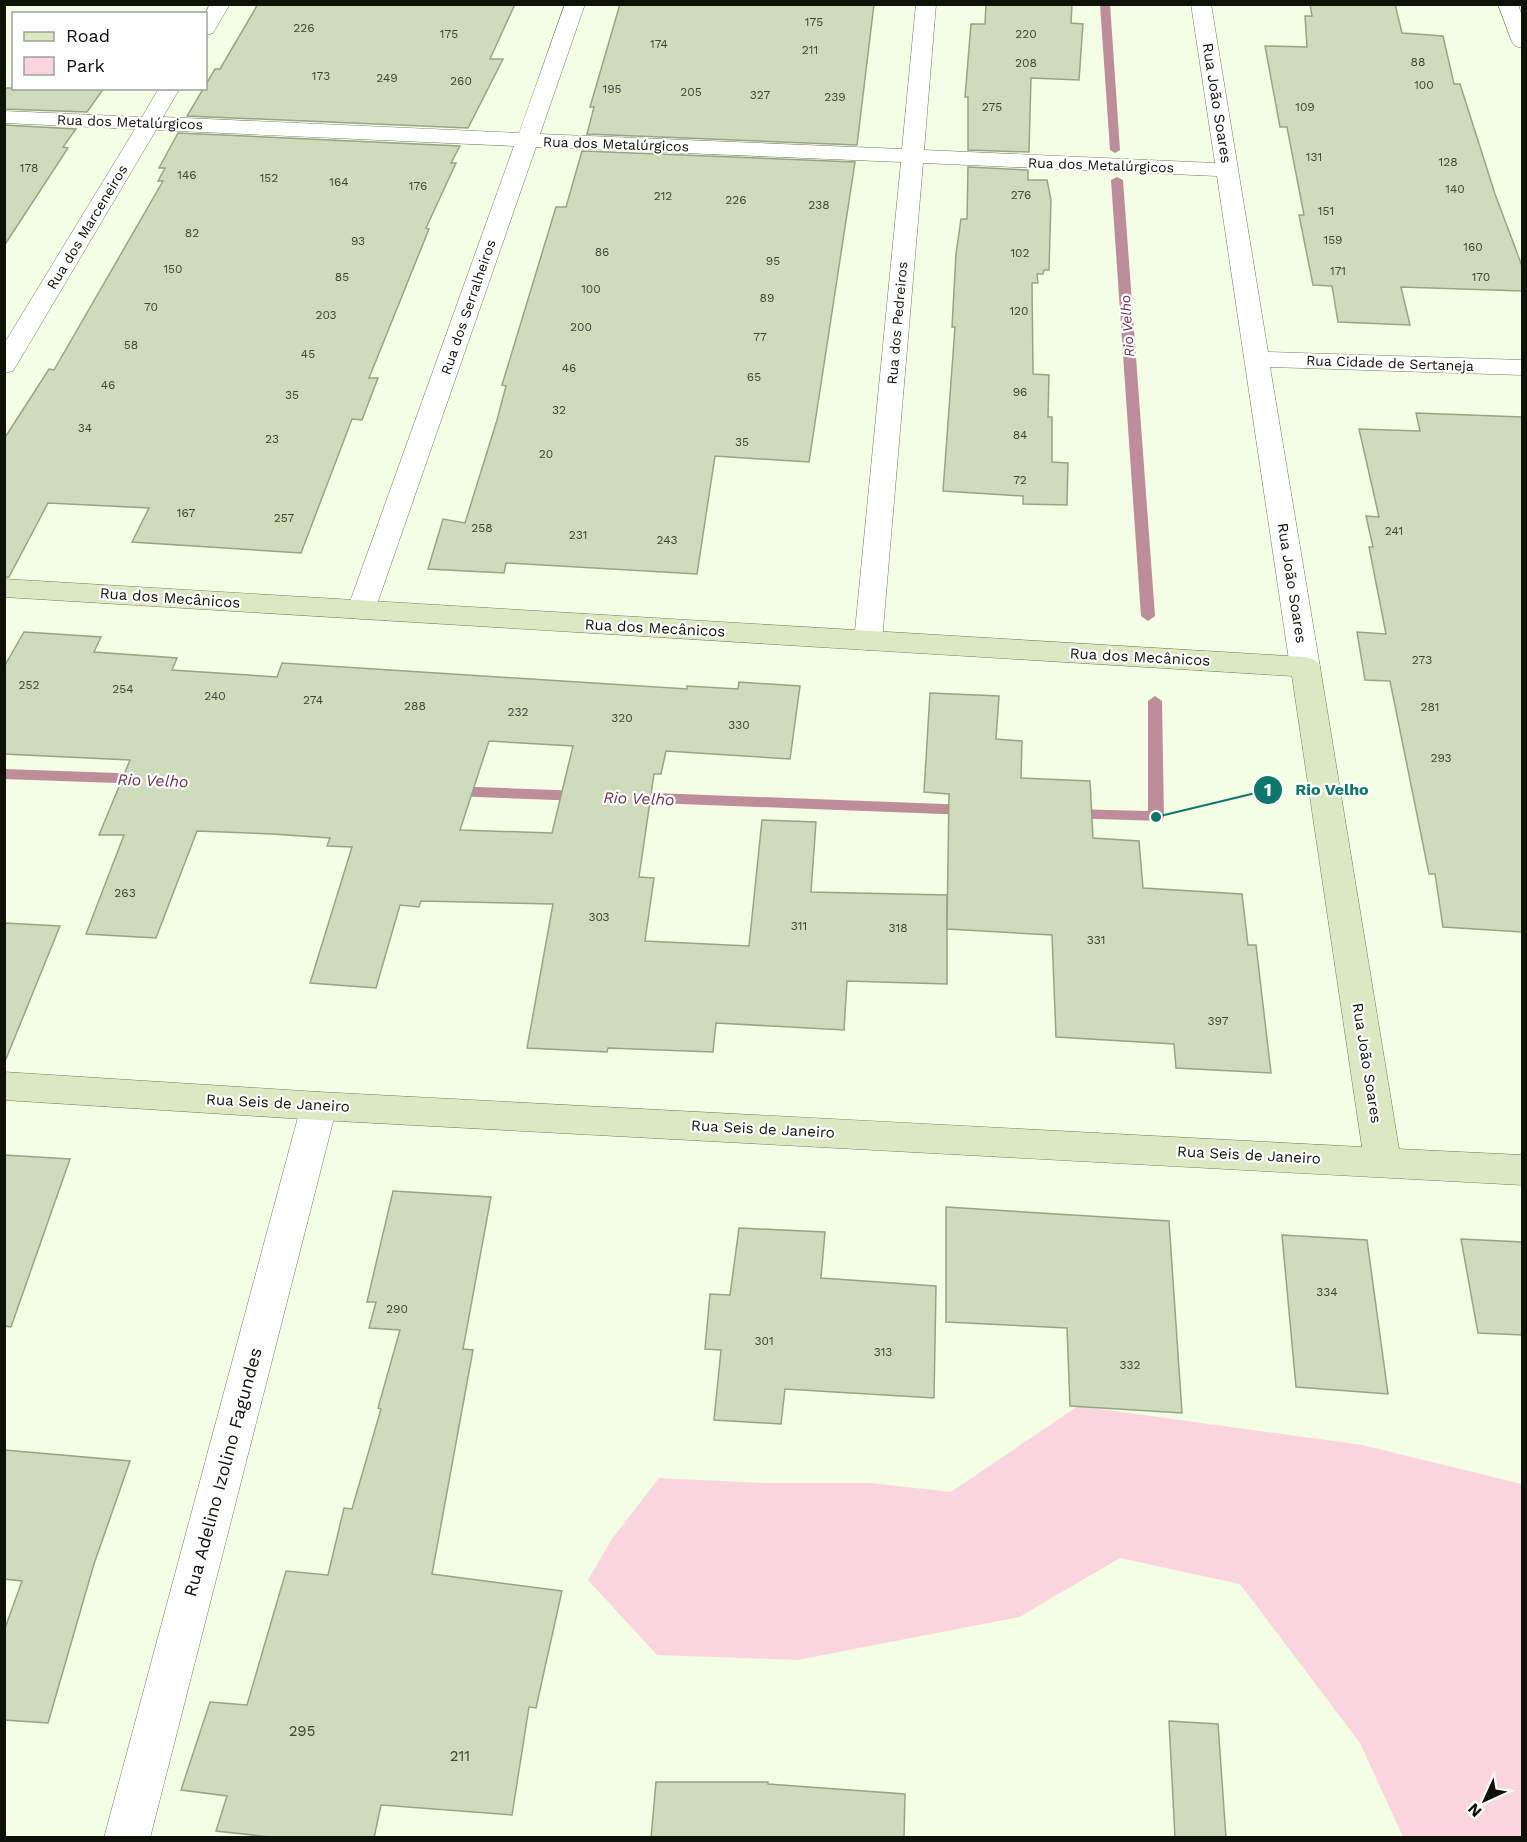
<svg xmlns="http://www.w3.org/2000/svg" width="1527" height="1842" font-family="'Work Sans',sans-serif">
<rect width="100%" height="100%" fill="#f3fee4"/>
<path fill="#fad5de" d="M1078,1406L1362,1445L1522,1484V1837H1403L1360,1743L1240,1584L1120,1558L1019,1617L797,1660L657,1655L588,1580L612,1539L659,1478L766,1483H870L951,1492Z"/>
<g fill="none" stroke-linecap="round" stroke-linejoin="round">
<g fill="#bd8d9a" fill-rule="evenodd">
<path d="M1100,4H1110L1120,150L1115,153L1110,150Z"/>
<path d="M1117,177L1123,180L1155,616L1148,621L1141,616L1111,180Z"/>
<path d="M1155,696L1162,701L1164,817L1162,821L1064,818L1062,814L1070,809L1148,811V701Z"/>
<path d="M4,769L145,774L153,779L145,784L4,779Z"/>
<path d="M452,786L582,791L590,796L582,801L452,796L444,791Z"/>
<path d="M629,792L969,805L977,810L969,815L629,802L621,797Z"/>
</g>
</g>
<g fill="#cedcbc" stroke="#97a485" stroke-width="1.5" fill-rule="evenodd">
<path d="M258,4H515L490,59H503L468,128L187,116L215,69H220Z"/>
<path d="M620,4H874L857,145L587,134L594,107H590Z"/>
<path d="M986,4H1072L1071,23L1083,24L1079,80L1031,78L1029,152L968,150V97H965L971,24H985Z"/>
<path d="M1310,4H1395L1402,33L1443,36L1454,84H1460L1495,194L1522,266V291L1401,287L1410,325L1338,322L1332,286L1313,285L1299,215H1304L1287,127H1280L1265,46L1307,47L1305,16H1312Z"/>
<path d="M4,88H104L87,112L4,109Z"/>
<path d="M4,125L76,129L63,147L68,148L4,246Z"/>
<path d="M178,133L460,146L451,163H456L426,228L429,229L369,378H378L362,420L352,419L301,553L132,542L149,508L48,503L9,577H4V439L49,369L54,370L163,181H158L165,168H159Z"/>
<path d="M582,151L855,162L809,462L715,456L697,574L506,563L504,573L428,569L443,519L465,523L497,420L506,386L502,385L556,207H566Z"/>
<path d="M968,167L1028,170V180H1047L1051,200L1049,270H1044L1043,274H1037L1038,283H1032L1033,374L1049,375L1048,417H1052V462L1068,463L1067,505L1023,504V496L943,491L955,327H952L956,254L961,219H967Z"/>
<path d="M1416,413L1522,417V932L1443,927L1435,874H1429L1390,681L1365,680L1357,632L1386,634L1369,547H1373L1366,516L1379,517L1359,429L1420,431Z"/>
<path d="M24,632L101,637L94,652L177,658L172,670L277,677L282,663L687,689V686L738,689L739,682L800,686L790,759L666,751L661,774H654L639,877L654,878L645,941L749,946L762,820L816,822L811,892L947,895V984L847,981L844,1030L716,1023L713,1052L608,1048L607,1052L527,1048L553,904L421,901L419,907L400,905L376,988L310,983L352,847L327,846L330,838L272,834L197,831L156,938L86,934L124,835H99L130,760L4,754V667ZM489,741L573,746L552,833L460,830Z"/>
<path d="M930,693L999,696L996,739L1022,741L1021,778L1090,781L1093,838L1139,841L1143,888L1242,894L1248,945H1256L1271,1073L1176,1068L1174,1044L1056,1037L1052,935L947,929L949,794L924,792Z"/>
<path d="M4,923L60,926L6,1059H4Z"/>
<path d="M4,1155L70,1159L11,1327L4,1326Z"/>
<path d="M393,1191L491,1197L463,1349L473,1350L432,1574L562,1591L536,1708L529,1707L512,1815L381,1805L374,1838H280L216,1831L227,1796L181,1790L210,1702L247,1705L286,1571L328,1575L344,1508L352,1509L381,1409L378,1408L400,1330L369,1328L376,1302H367Z"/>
<path d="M946,1207L1169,1221L1182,1413L1070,1406L1067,1328L946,1322Z"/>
<path d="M739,1228L825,1232L821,1278L936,1286L934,1398L785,1389L781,1424L714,1420L721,1350L705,1349L710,1294L730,1295Z"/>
<path d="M1282,1235L1367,1240L1388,1394L1296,1387Z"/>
<path d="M1461,1239L1522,1242V1335L1478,1333Z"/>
<path d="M4,1450L130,1461L94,1564L48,1723L4,1720V1631L22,1581L4,1579Z"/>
<path d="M1169,1721L1218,1724L1226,1838H1175Z"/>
<path d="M656,1782H768V1784L905,1794L904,1838H651Z"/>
</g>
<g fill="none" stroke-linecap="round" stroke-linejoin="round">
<defs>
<g id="minor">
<path d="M210,4H230L213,33L206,35L205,14Z"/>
<path d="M565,4H585L540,134L902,149L916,4H936L924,150L1215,163L1191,4H1211L1268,352L1522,360V375L1270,367L1320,667L1315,674L1305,677L1295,674L1290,667L1217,176L923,163L882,641L878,648L868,650L858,648L854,641L901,162L536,147L375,610L371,616L361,619L351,616L347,610L514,146L156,130L16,366L13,371L4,373V344L135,129L4,123V111L142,117L159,88H180L163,117L519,133Z"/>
<path d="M1498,4H1518L1522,16V48L1515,46L1512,42Z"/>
<path d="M319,1092L332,1096L337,1106L150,1838H104L301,1106L306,1096Z"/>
</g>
<path id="secondary" d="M4,579L1305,657L1315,660L1320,667L1399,1149L1522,1155V1185L319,1120L4,1100V1072L319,1092L1362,1147L1292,676L4,597Z"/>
</defs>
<use href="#minor" stroke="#6e7a5c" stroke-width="1"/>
<use href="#secondary" stroke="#6e7a5c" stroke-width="1"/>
<use href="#minor" fill="#fff" fill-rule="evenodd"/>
<use href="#secondary" fill="#dce8c1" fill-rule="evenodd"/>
</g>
<g text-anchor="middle" stroke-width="4.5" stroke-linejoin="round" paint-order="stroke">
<g font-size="12" fill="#3d4434">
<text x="814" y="26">175</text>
<text x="304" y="32">226</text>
<text x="449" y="38">175</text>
<text x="1026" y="38">220</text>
<text x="659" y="48">174</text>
<text x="810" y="54">211</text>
<text x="1418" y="66">88</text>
<text x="1026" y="67">208</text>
<text x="321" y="80">173</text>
<text x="387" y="82">249</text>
<text x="461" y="85">260</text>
<text x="1424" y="89">100</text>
<text x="612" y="93">195</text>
<text x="691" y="96">205</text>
<text x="760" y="99">327</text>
<text x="835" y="101">239</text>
<text x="992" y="111">275</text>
<text x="1305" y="111">109</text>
<text x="1314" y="161">131</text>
<text x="1448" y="166">128</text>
<text x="29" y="172">178</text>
<text x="187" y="179">146</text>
<text x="269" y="182">152</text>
<text x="339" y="186">164</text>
<text x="418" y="190">176</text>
<text x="1455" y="193">140</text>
<text x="1021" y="199">276</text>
<text x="663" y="200">212</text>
<text x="736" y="204">226</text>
<text x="819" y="209">238</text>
<text x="1326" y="215">151</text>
<text x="192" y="237">82</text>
<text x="1333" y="244">159</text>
<text x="358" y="245">93</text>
<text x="1473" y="251">160</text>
<text x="602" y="256">86</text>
<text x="1020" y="257">102</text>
<text x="773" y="265">95</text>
<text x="173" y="273">150</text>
<text x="1338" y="275">171</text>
<text x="342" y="281">85</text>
<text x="1481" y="281">170</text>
<text x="591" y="293">100</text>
<text x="767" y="302">89</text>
<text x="151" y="311">70</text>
<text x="1019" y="315">120</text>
<text x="326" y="319">203</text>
<text x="581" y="331">200</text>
<text x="760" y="341">77</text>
<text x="131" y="349">58</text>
<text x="308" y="358">45</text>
<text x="569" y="372">46</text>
<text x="754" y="381">65</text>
<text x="108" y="389">46</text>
<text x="1020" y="396">96</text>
<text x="292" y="399">35</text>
<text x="559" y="414">32</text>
<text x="85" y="432">34</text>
<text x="1020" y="439">84</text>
<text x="272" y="443">23</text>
<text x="742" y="446">35</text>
<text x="546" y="458">20</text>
<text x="1020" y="484">72</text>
<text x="186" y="517">167</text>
<text x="284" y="522">257</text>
<text x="482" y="532">258</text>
<text x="1394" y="535">241</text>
<text x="578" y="539">231</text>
<text x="667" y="544">243</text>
<text x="1422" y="664">273</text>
<text x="29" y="689">252</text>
<text x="123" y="693">254</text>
<text x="215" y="700">240</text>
<text x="313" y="704">274</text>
<text x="415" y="710">288</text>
<text x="1430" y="711">281</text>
<text x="518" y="716">232</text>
<text x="622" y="722">320</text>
<text x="739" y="729">330</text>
<text x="1441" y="762">293</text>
<text x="125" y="897">263</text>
<text x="599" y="921">303</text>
<text x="799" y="930">311</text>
<text x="898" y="932">318</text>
<text x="1096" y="944">331</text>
<text x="1218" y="1025">397</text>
<text x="1327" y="1296">334</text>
<text x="397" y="1313">290</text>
<text x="764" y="1345">301</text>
<text x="883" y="1356">313</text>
<text x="1130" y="1369">332</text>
</g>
<g font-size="14" fill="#0d1106" stroke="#fff">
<text transform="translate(130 122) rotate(2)" y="5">Rua dos Metalúrgicos</text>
<text transform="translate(616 144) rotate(2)" y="5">Rua dos Metalúrgicos</text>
<text transform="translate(1101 165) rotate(2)" y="5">Rua dos Metalúrgicos</text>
<text transform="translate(87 227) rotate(-59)" y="5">Rua dos Marceneiros</text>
<text transform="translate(468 307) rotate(-71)" y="5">Rua dos Serralheiros</text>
<text transform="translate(897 323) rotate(-85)" y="5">Rua dos Pedreiros</text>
<text transform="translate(1390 363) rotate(2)" y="5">Rua Cidade de Sertaneja</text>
</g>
<g font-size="14" font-style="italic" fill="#713348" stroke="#fff">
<text transform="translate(1127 326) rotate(-94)" y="5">Rio Velho</text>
</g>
<g font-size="15" fill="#0d1106" stroke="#fff">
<text transform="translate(1217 103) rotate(81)" y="5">Rua João Soares</text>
<text transform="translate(1292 583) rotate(81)" y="5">Rua João Soares</text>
<text transform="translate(170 598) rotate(4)" y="5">Rua dos Mecânicos</text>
<text transform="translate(655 628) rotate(3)" y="5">Rua dos Mecânicos</text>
<text transform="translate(1140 657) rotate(3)" y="5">Rua dos Mecânicos</text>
<text transform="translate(1367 1063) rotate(81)" y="5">Rua João Soares</text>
<text transform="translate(278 1103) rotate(3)" y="5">Rua Seis de Janeiro</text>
<text transform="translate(763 1129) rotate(3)" y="5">Rua Seis de Janeiro</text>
<text transform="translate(1249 1155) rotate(3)" y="5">Rua Seis de Janeiro</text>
</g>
<g font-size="15" fill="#3d4434">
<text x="302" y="1736">295</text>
<text x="460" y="1761">211</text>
</g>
<g font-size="16" font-style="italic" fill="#713348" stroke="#fff">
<text transform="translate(153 780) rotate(2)" y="6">Rio Velho</text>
<text transform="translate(639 798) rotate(2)" y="6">Rio Velho</text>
</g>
<g font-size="18" fill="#0d1106" stroke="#fff">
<text transform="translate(223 1472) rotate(-75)" y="6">Rua Adelino Izolino Fagundes</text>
</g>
</g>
<path fill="none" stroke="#0f766e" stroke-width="2" d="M1156 817L1268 790"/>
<g fill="#0f766e" stroke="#fff" stroke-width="2">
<circle cx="1156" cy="817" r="6"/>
<circle cx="1268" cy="790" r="15"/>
</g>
<g font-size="18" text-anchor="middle" font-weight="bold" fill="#fff">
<text x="1268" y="796">1</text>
</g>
<g font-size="16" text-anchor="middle" font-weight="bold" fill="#0f766e" stroke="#fff" stroke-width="4.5" stroke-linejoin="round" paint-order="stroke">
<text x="1332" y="795">Rio Velho</text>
</g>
<rect width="1527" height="1842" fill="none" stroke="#0d1106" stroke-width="12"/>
<rect x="12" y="12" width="195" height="78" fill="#ffffff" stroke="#9ea09b" stroke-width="1.5"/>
<rect x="24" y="32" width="30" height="9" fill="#dce8c1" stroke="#9ea09b" stroke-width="1.5"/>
<text x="66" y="42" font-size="18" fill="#0d1106">Road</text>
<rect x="24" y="57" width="30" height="18" fill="#fad5de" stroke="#9ea09b" stroke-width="1.5"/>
<text x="66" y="72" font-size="18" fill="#0d1106">Park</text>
<g transform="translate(1485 1800) rotate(225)" stroke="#ffffff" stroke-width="4.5" paint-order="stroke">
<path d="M0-4.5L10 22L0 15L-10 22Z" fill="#0d1106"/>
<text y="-9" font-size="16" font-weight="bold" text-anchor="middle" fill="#0d1106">N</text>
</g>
</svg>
